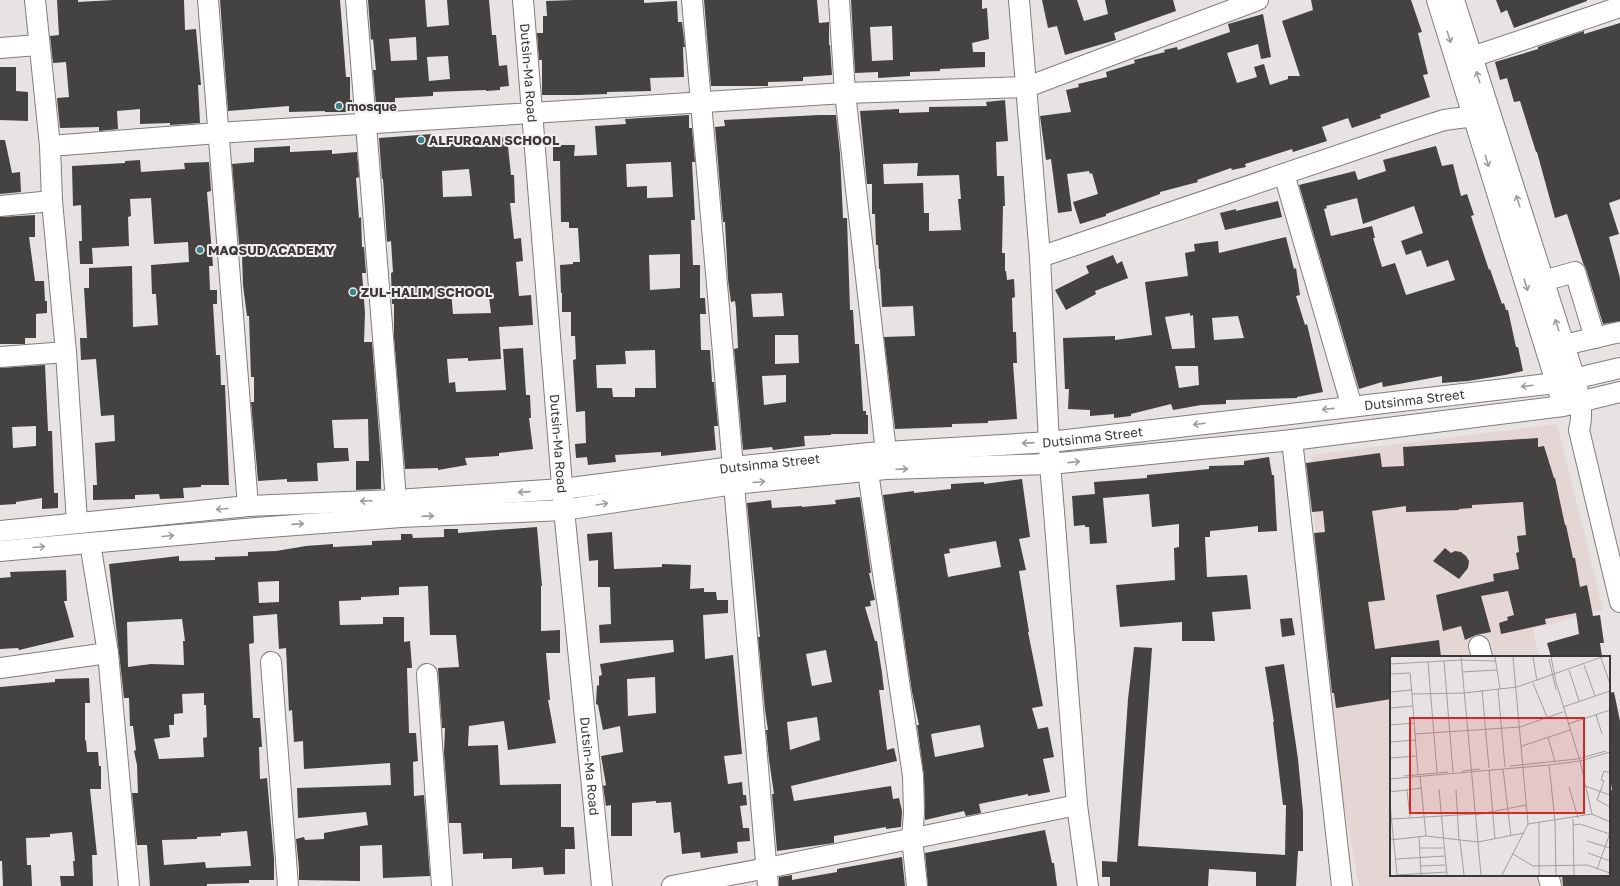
<svg xmlns="http://www.w3.org/2000/svg" width="1620" height="886" font-family="'Golos Text',sans-serif">
<rect width="100%" height="100%" fill="#e8e3e3"/>
<path fill="#e4d6d5" d="M1557,424L1603,610L1533,629L1539,657H1391V875H1586L1588,886H1359L1325,703L1311,455Z"/>
<g fill="#454242" fill-rule="evenodd">
<path d="M57,0H78V2L114,0H184L185,30L196,29L201,85H198L200,123L170,125V123L140,124V109L117,111L118,129L99,131V127L60,128L57,98L69,97L66,62L53,63L50,36L59,35Z"/>
<path d="M220,0H340L346,77H350V100H352L353,112H325V111L289,112V106L228,111Z"/>
<path d="M368,0H425L427,27L449,25L447,0H489L492,35H496L499,66L507,65L509,86L500,87V90L486,91V90L433,92V96L395,98V104L376,105L373,70H376L373,39L371,40ZM416,37L417,60L391,61L389,39ZM448,56L450,79L429,81L427,57Z"/>
<path d="M574,0H644V3L677,1L678,22H682L685,47H683L684,77L650,78L651,91L607,92V94L578,95H542V60H539L537,33H543V16H547L546,1Z"/>
<path d="M704,0H817L819,23L829,22V45H830L832,75L803,77V81L768,82V86H711Z"/>
<path d="M851,0H982V9L987,8L989,39L972,43L973,52H985V67L940,69V71L910,72V76L878,78V72L855,73ZM892,26L893,60L872,61L870,27Z"/>
<path d="M1042,0H1077L1084,21L1108,14L1105,0H1173L1176,11L1114,33L1116,40L1065,55L1057,26L1048,28Z"/>
<path d="M1311,0H1411L1422,32L1418,33L1428,74L1423,75L1430,97L1380,115L1381,118L1352,128L1348,118L1322,127L1327,141L1293,152L1292,149L1245,164L1246,167L1232,170L1231,168L1197,180L1198,182L1160,192V194L1106,214V216L1080,224L1073,202L1098,194L1092,173L1090,174L1089,171L1067,174L1072,211L1058,213L1051,159L1046,160L1040,116L1071,112L1066,90L1079,87L1078,84L1107,77L1106,72L1135,63L1134,60L1165,52L1164,50L1177,47L1178,50L1230,32L1228,24L1263,14L1271,57L1261,59L1258,44L1227,53L1237,83L1257,77L1254,67L1264,64L1270,85L1288,79V76H1300L1282,21L1313,10Z"/>
<path d="M1496,0H1587V1L1514,28L1507,10L1501,13Z"/>
<path d="M1620,23V199L1609,203L1619,234L1609,237L1620,278V321L1603,324L1586,269L1583,263L1567,214L1555,218L1537,152H1536L1520,101L1514,102L1507,78L1500,80L1495,62L1538,49V47L1584,31V34Z"/>
<path d="M0,67H16V91L28,92V121L0,120Z"/>
<path d="M1005,100L1008,141L996,142L997,176H1004L1005,206H1003L1002,253H1005V271H1006L1007,280L1014,279L1015,297L1012,298L1013,332H1016L1017,363H1013L1017,419L988,421V423L952,424V427L895,429L884,337L915,336L913,306L882,307L880,269H879L878,245H876L875,214H872V184H867L860,111L899,109V113L929,112V107L987,106L986,102ZM918,163L917,176L959,175L961,199H958L961,230L929,231V213H924L923,183L884,184L883,164Z"/>
<path d="M689,115V128H692L695,162H692L695,220H691L693,265H700V298H705L706,314H700L701,350H710L712,382H714L718,426H714L716,450L661,456V452L615,455L616,462L588,465L587,457L576,458L575,444L586,443L585,411L576,412L573,360L576,359L575,336H571V312H562V293H561L560,265L573,264V262H580L578,228H569V222H561L560,161H553V145H575L574,156L597,155L595,126L626,124L625,119ZM671,162L673,197L647,198V186L627,187L626,164ZM680,254V288L650,290L649,255ZM655,350L656,388H635V397H613L612,388H597L596,365L626,364L625,351Z"/>
<path d="M819,115H836L840,154L843,218H847L850,310H853L855,344H859L863,411H866V415H868V434H831V435L804,436L805,446L773,450L772,447L743,450L734,349L738,348L736,309L735,301L731,302L728,280L725,222H723L715,127L725,126L724,120ZM782,293L784,316L753,317L751,294ZM775,335H798L799,363L775,364ZM786,375V402L764,405L762,376Z"/>
<path d="M433,134L434,143L507,137L511,175H514L515,203H510L514,239L521,238L523,261L516,262L519,296L531,295L533,325L499,327L501,359L468,361V358L447,359L449,383L455,382L456,392L506,390L503,349L523,348L526,395H530L531,418H529L533,449L499,453V456L465,458L467,465L438,470V468L405,469L394,337V304H392L391,273L393,272L391,241L387,242L383,179H382L379,138ZM469,169L472,196L443,197L442,171ZM488,289L491,313L453,314L451,291Z"/>
<path d="M0,140H5L12,173L20,172L21,192L0,194Z"/>
<path d="M290,146V152L332,150V154L357,152L359,177L356,178L359,218L361,217L362,247H364L366,273H362L365,313L364,342H372L381,460V489L356,490V461H369L368,419L332,420L334,448H348L349,461L317,463L318,481L287,482V479L258,481L251,402H254V377H251L249,316H247L243,285L242,255H240L232,164L254,162V148Z"/>
<path d="M1436,146L1442,166L1453,164L1461,196L1467,194L1474,215L1471,216L1489,270L1490,269L1502,304L1504,303L1506,310H1508L1516,347H1518L1523,371L1505,375L1468,381L1442,383V376L1383,387L1382,382L1359,389L1299,185L1355,171L1358,180L1386,171L1383,160ZM1357,198L1363,224L1414,206L1423,233L1401,241L1406,255L1421,250L1427,267L1448,260L1455,280L1406,295L1395,263L1382,267L1373,238H1375L1372,226L1331,236L1324,209L1327,208L1326,206Z"/>
<path d="M140,160L141,172L185,169L184,163L209,162L211,191L207,192L213,266H209L210,290H217V304H213L216,355H220L221,385H225L229,485H201V487L183,488L184,498L160,499L159,494L135,495V499L93,500V485H97L95,443L115,441L114,415L101,416L96,359L81,360L80,338H87L84,288H89V268L132,266L133,327L158,325L156,294H152L151,265L189,262L188,242L154,244L151,198L130,199L131,216L128,217L129,246L92,248L93,264H80L79,241H82L81,205L73,206L72,166L125,163V161Z"/>
<path d="M1278,201L1282,217L1225,230L1220,213L1236,209V211Z"/>
<path d="M35,215V237H29L35,281H44L45,301H47V313L36,314V338H25V344H0V217Z"/>
<path d="M1286,237L1294,269L1296,268L1300,295L1296,296L1305,325L1307,324L1323,392L1297,397V398L1226,400V404L1201,405L1173,410L1171,404L1131,414V416L1114,418V414L1090,416V410L1068,409L1069,389H1065L1063,338L1115,336V340L1152,335L1145,282L1188,276L1185,253L1195,251L1194,244L1218,241L1219,253ZM1190,313V316L1193,315L1195,348L1172,349L1165,317ZM1238,316L1244,338L1214,340L1212,318ZM1175,366H1198L1199,385L1179,388Z"/>
<path d="M1113,255L1117,264L1122,261L1128,278L1095,291L1096,294L1066,310L1055,290L1089,273L1086,266Z"/>
<path d="M45,365L48,431H52L54,493H58V508L42,509V498L16,502V504L0,505V368ZM36,426V446L13,448L12,427Z"/>
<path d="M1538,438V447L1544,446L1554,478H1555L1565,525H1566L1573,558H1575L1580,587L1587,585L1593,616L1600,615L1604,643H1600L1602,657H1551L1547,643L1579,634L1576,613L1545,619L1546,624L1501,634L1499,623L1508,620L1507,617L1514,615L1508,591L1481,596L1491,632L1476,635L1465,640L1461,626L1443,631L1436,595L1494,581L1493,574L1519,569L1516,553L1519,552L1517,536L1526,535L1523,502L1472,505V508L1459,509V510L1406,512V506L1372,511L1385,600L1368,602L1375,649L1439,640L1441,657H1391V699L1336,708L1334,693H1332L1314,533L1325,532L1323,511L1312,512L1306,463L1380,453L1382,467L1404,466L1403,447Z"/>
<path d="M1269,457L1272,475H1274L1277,531L1258,532V526L1231,529L1210,531V537H1205L1207,577L1247,575L1251,609L1212,612L1215,641H1182V622L1120,627L1116,585L1175,580L1174,548L1179,547V524L1152,527L1149,494L1103,498L1107,543L1090,544L1089,527H1085V525L1074,526L1072,496L1095,494L1094,482L1147,478V475L1209,469V466L1244,465V461Z"/>
<path d="M1022,479L1030,537L1019,539L1026,570L1019,571L1029,632H1028L1043,706L1032,708L1038,729L1048,727L1054,757L1043,759L1050,792L1028,796V794L979,804L981,813L966,816L964,811L925,820L924,776L917,725H919L912,692L883,495L914,491V493L951,489V484L984,482V484ZM996,541L1001,567L948,577L944,554L950,553L949,549ZM980,725L984,747L935,757L931,734Z"/>
<path d="M860,497L871,573H869L875,600L870,601L871,606L865,607L875,641H877L882,673L884,690H879L887,750L894,748L897,761L791,786L794,801L891,786L893,799L899,798L902,811L901,827L886,829V827L834,836V843L777,851L772,794H774L769,760L766,730H768L765,710L758,637H760L747,503L771,500L772,508L802,506V507L836,504L835,500ZM826,650L832,682L812,686L806,654ZM817,717L820,740L790,750L787,722Z"/>
<path d="M537,527L542,586H541V631L560,630V653H546L550,700H548L556,743L508,750L504,721L469,726L468,746L498,745L500,785L561,784V827H574L575,849H565V874L544,875L543,867L512,869V858L483,859V853L463,854L461,823H449L444,753L445,728H442L438,668L459,667L456,635H430L428,586L399,587V595L361,597V600L339,601L340,625L383,624V617H404V642L410,641L412,668H407L409,733H416L418,761L413,762L414,796L424,795L430,876L383,878L382,845L360,846V881L299,880V868L296,839L304,837L305,840L324,839V833L368,825L366,812L298,818L297,788L391,785L390,763L304,769L303,741L294,742L292,710L289,711L286,648L279,649L277,614L253,616L254,643L249,644L253,718H260L262,747H259L260,779L267,778L274,859V880H249V883L207,884V886H150L147,845H137L132,793H138L137,765L134,751L136,750L133,726H130L129,698H124L109,564L179,556V561L215,560V557L248,556V552L276,551L306,546L333,544V547L372,545V541L401,540V534H412L413,538L444,537V529H458V533ZM279,581V602L259,603L258,582ZM182,619L185,641H183L184,665L151,664L128,667L127,622ZM204,693V705H206L207,737L203,738L204,757L159,759L154,739L170,737L169,725H174V714L183,713L182,694ZM247,831L251,866L206,868L205,862L164,865L162,840L197,839V837L221,836V833Z"/>
<path d="M612,532L614,569L662,567V564L691,565L690,589L704,588V592H716L717,600H728V613L703,615L705,659L733,655L742,754L724,756L728,784L742,782L743,795H746L747,805L740,806L743,828H749L750,841L737,842L738,853L701,858L700,852L682,854L680,832L674,833L671,802L656,803V801L632,803V836H611V805L606,806L603,786L606,785L601,756L623,752L620,726L603,730L598,705L596,704L597,685L599,686V676L602,675L600,664L674,652L673,640L600,643L599,625L611,624L610,587H598V560L589,561L587,534ZM655,677L656,713L628,716L627,679Z"/>
<path d="M1445,548L1451,553L1455,551L1461,552L1466,556L1469,561L1468,568L1459,579L1433,561Z"/>
<path d="M66,570L67,601H64L74,637L19,650L18,648L0,649V578L11,577L10,572Z"/>
<path d="M1292,618L1295,635L1282,637L1280,619Z"/>
<path d="M1134,647L1152,648L1138,846L1285,855L1286,805H1283L1273,722H1274L1265,667L1284,664L1298,759L1303,812V851H1298L1296,886H1256V872L1209,869L1208,886H1110V877H1102V861L1117,862L1128,699Z"/>
<path d="M89,678L90,703H85V741L86,740L87,752H98L99,766H101V789H90L97,855H92L93,886H61L60,876H74L73,861H75L72,832L50,834V837L26,838L27,865H31L32,886H3L2,861H0V687L55,682V679Z"/>
<path d="M1614,692L1620,721V886H1563L1562,875H1609V791L1612,790L1609,772V693Z"/>
<path d="M1045,830L1052,863H1054L1057,886H928L925,853Z"/>
<path d="M902,857L905,886H779V877L792,875V880L837,872V869Z"/>
</g>
<g fill="none" stroke-linecap="round" stroke-linejoin="round">
<defs>
<g id="minor">
<path d="M35,0L50,146L52,201L66,352L77,522"/>
<path d="M208,0L248,506"/>
<path d="M356,0L396,500"/>
<path id="s1" d="M523,0L564,510L602,886"/>
<path d="M692,0L733,467"/>
<path d="M839,0L845,93L886,452"/>
<path d="M1019,0L1040,257L1050,464L1055,524L1077,805L1088,886"/>
<path d="M1437,0L1560,395"/>
<path d="M1454,0L1575,379C1579,396 1584,412 1579,430L1620,602"/>
<path d="M0,48L38,45"/>
<path d="M1472,57L1620,7"/>
<path d="M50,146L218,133L845,93L1027,87L1258,0"/>
<path d="M1284,174L1352,407"/>
<path d="M0,206L52,201"/>
<path d="M1040,257L1410,131L1444,120L1490,114"/>
<path d="M1543,281L1575,272L1595,338"/>
<path d="M1564,345L1620,332"/>
<path d="M0,357L66,352"/>
<path d="M1292,440L1342,886"/>
<path d="M868,472L913,776L914,813L912,838L917,886"/>
<path d="M734,484L768,886"/>
<path id="s2" d="M0,531L248,506L396,500L563,489L733,467L869,453L1050,442L1556,383L1620,368"/>
<path d="M90,543L108,653L129,886"/>
<path d="M0,551L256,528L401,517L564,510L734,484L886,469L1050,464L1292,440L1563,406L1620,392"/>
<path d="M1479,646L1482,657"/>
<path d="M271,662L288,886"/>
<path d="M0,668L108,653"/>
<path d="M427,674L442,886"/>
<path d="M1548,875L1551,886"/>
<path d="M672,886L767,868L1077,805"/>
</g>
</defs>
<use href="#minor" stroke="#807c7c" stroke-width="22"/>
<use href="#minor" stroke="#fff" stroke-width="20"/>
</g>
<defs><path id="oneway-shaft" d="M-6 0H5M1.5-3L5.5 0L1.5 3" fill="none" stroke-width="1.6" stroke-linecap="round" stroke-linejoin="round"/></defs>
<g stroke="#9c9c9c">
<use href="#oneway-shaft" transform="translate(1449 37) rotate(72)"/>
<use href="#oneway-shaft" transform="translate(1478 77) rotate(-107)"/>
<use href="#oneway-shaft" transform="translate(1487 161) rotate(73)"/>
<use href="#oneway-shaft" transform="translate(1518 201) rotate(-108)"/>
<use href="#oneway-shaft" transform="translate(1526 285) rotate(73)"/>
<use href="#oneway-shaft" transform="translate(1557 325) rotate(-108)"/>
<use href="#oneway-shaft" transform="translate(1527 386) rotate(173)"/>
<use href="#oneway-shaft" transform="translate(1328 409) rotate(174)"/>
<use href="#oneway-shaft" transform="translate(1199 424) rotate(173)"/>
<use href="#oneway-shaft" transform="translate(1028 443) rotate(176)"/>
<use href="#oneway-shaft" transform="translate(1074 462) rotate(-6)"/>
<use href="#oneway-shaft" transform="translate(902 469) rotate(-2)"/>
<use href="#oneway-shaft" transform="translate(759 482) rotate(-5)"/>
<use href="#oneway-shaft" transform="translate(524 492) rotate(176)"/>
<use href="#oneway-shaft" transform="translate(366 501) rotate(178)"/>
<use href="#oneway-shaft" transform="translate(602 504) rotate(-9)"/>
<use href="#oneway-shaft" transform="translate(222 509) rotate(175)"/>
<use href="#oneway-shaft" transform="translate(428 516) rotate(-2)"/>
<use href="#oneway-shaft" transform="translate(298 524) rotate(-4)"/>
<use href="#oneway-shaft" transform="translate(168 536) rotate(-5)"/>
<use href="#oneway-shaft" transform="translate(39 547) rotate(-5)"/>
</g>
<g fill="#3b8389" stroke="#f5f0f0" stroke-width="1.5">
<circle cx="339" cy="106" r="4"/>
<circle cx="421" cy="140" r="4"/>
<circle cx="200" cy="250" r="4"/>
<circle cx="353" cy="292" r="4"/>
</g>
<g text-anchor="middle" stroke-width="4" stroke-linejoin="round" paint-order="stroke">
<g font-size="13" fill="#3a3838" stroke="#f5f0f0">
<text dy="5" stroke="none"><textPath href="#s1" startOffset="73">Dutsin-Ma Road</textPath></text>
<text dy="5" stroke="none"><textPath href="#s2" startOffset="1421">Dutsinma Street</textPath></text>
<text dy="5" stroke="none"><textPath href="#s2" startOffset="1097">Dutsinma Street</textPath></text>
<text dy="5" stroke="none"><textPath href="#s1" startOffset="445">Dutsin-Ma Road</textPath></text>
<text dy="5" stroke="none"><textPath href="#s2" startOffset="773">Dutsinma Street</textPath></text>
<text dy="5" stroke="none"><textPath href="#s1" startOffset="769">Dutsin-Ma Road</textPath></text>
</g>
<g font-size="13" font-weight="bold" fill="#3a3838" stroke="#f5f0f0" text-anchor="start">
<text x="347" y="111">mosque</text>
<text x="429" y="145">ALFURQAN SCHOOL</text>
<text x="208" y="255">MAQSUD ACADEMY</text>
<text x="361" y="297">ZUL-HALIM SCHOOL</text>
</g>
</g>
<g transform="translate(1390 656)">
<rect width="220" height="220" fill="#e8e3e3"/>
<path fill="none" stroke="#a29f9f" stroke-width="1" d="M71,1L91,219M105,1L110,33M123,1L138,168M143,1L147,25M161,1L166,26L190,105L202,158L220,166M211,2L220,28M159,3L166,34M54,5L63,116M38,6L47,116M0,8L71,4L106,5M194,9L205,40M179,14L189,45M72,16L107,14M0,18L20,17L22,38L74,37L127,31L212,1M143,27L157,61M108,33L115,111M92,34L99,112M0,36L22,34M22,38L28,118M173,51L220,35M0,52L23,50M206,59L212,78M178,68L220,54M0,69L24,67M25,78L130,71L173,56M158,81L165,106M0,86L26,84M132,90L180,74M0,102L27,100M159,109L165,165L166,219M120,110L187,103L216,95M113,113L121,180M99,114L105,183M72,115L90,113M220,117L214,115L211,124L214,125L207,144L220,151M14,120L58,116M30,120L36,180M0,123L159,109L190,105L220,96M195,130L220,139M179,131L188,162M49,133L57,219M17,134L20,161M66,134L69,185M0,136L32,132M0,148L7,219M85,159L136,149M2,163L85,158M183,163L184,219M149,166V219M183,169L190,168L220,178M29,181L31,219M0,184L36,180L88,186L134,177M70,185L74,219M197,185L220,192M30,192H54M198,197L220,205M123,198L143,210L197,209L220,217M6,203L55,200M31,210L55,209M207,213L220,177M7,219L57,216M112,219L138,168L202,158"/>
<path fill="#d62828" fill-opacity="0.15" stroke="#d62828" stroke-width="2" d="M20,62H194V157H20Z"/>
<rect width="220" height="220" fill="none" stroke="#3a3838" stroke-width="2"/>
</g>
</svg>
